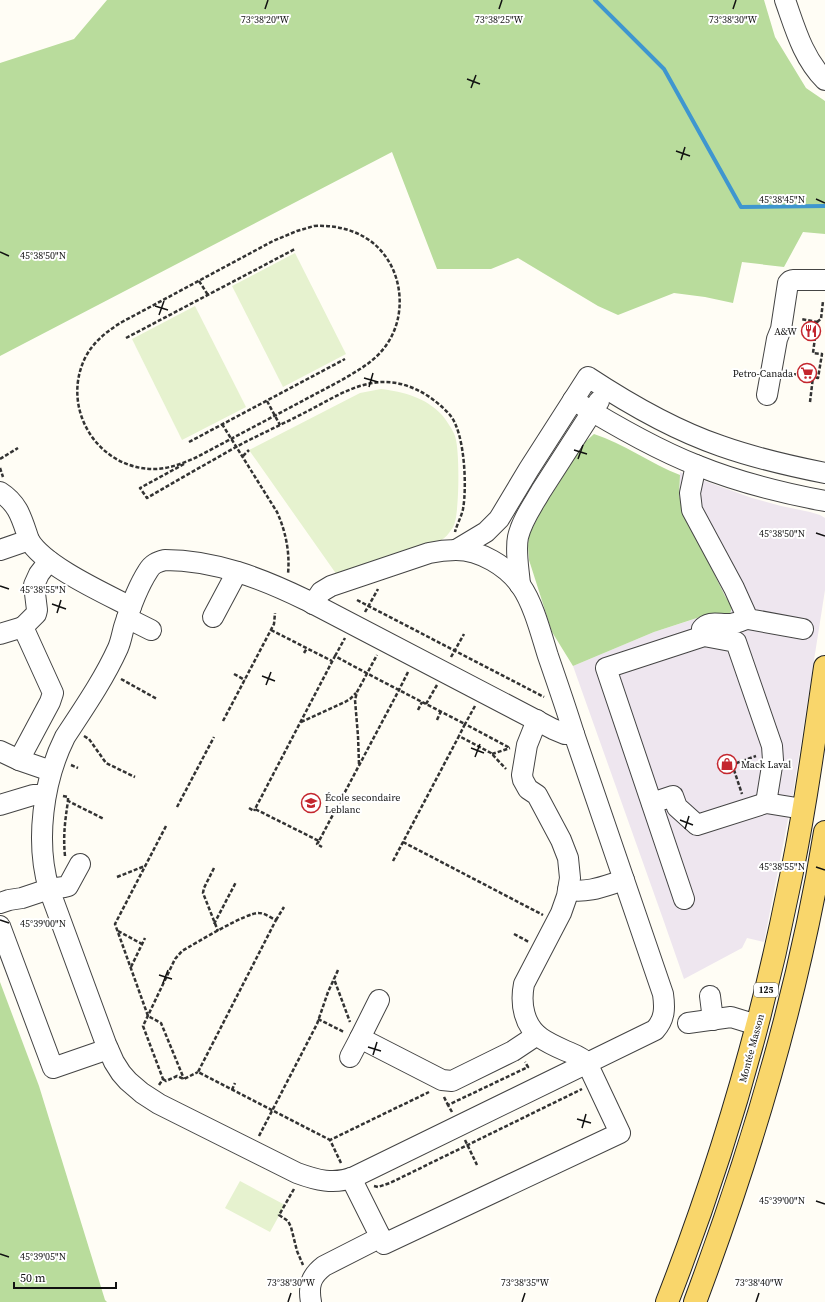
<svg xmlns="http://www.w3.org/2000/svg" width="825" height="1302" font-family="'Source Serif 4',serif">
<rect width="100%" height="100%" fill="#fffdf5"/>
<path fill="#eee6ef" d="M680,472L752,498L781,506L810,512L820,515L825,518V590L793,794L764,942L747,938L742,948L684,979L662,916L573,666L654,632L732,607L725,596L684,512L679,495Z"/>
<g fill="#b9dc9c">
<path d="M107,0H764L775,37L806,88L825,101V234L803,232L784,267L742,262L733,303L705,297L674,293L618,315L598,306L518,258L491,269H437L392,152L0,356V63L74,39Z"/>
<path d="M594,434C623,443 651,464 680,475L679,495L684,512L725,596L732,607L730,614L700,617L654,632L573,666L552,632L529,560L528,545L529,535L541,511L585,442Z"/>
<path d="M0,982L39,1086L105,1300L107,1302H0Z"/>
</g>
<g fill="#e6f2cf">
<path d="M295,253L346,354L283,387L232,286Z"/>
<path d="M195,306L246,407L182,440L132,339Z"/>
<path d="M381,389C404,392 425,397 442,415C446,420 453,430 455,436C460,450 459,508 455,522C454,525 453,528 451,530C446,539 438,542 429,546L337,575L249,450L360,393Z"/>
<path d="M240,1181L285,1205L270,1232L225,1208Z"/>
</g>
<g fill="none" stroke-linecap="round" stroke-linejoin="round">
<path stroke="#3f96cf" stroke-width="4" d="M595,0L664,69L741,207L825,206"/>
<defs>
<g id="minor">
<path d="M785,0C795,28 803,58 825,80"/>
<path d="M767,395L777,339L781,329L788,283L790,281L793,280H825"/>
<path d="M573,400C612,424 653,448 696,465C738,482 781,493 825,501"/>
<path d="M696,465L690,493L692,510L734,588L748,619L803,629"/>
<path d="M0,492C19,504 22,520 29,540L0,550"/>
<path d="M29,540C44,566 104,593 131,607"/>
<path d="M456,550L486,532L499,519L529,469L588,377C629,404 674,430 721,446C755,458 790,466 825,473"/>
<path d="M165,560C215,560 263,579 306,600L553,729L565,734H574L663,994C665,1008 665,1019 655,1030L354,1177C334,1185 316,1180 297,1173L159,1104L142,1093L128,1081L121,1073L114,1062L106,1044L49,889C35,842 43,781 65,737C84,708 104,679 118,648C121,641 122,634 124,627C130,608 137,588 148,571C152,564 157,562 165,560Z"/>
<path d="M520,585C519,570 515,552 518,537C522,520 533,505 541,491C560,461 580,431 599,401"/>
<path d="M313,604L321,592L331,586L429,553C438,551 447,550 456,550C480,550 507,566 521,586C534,605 541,634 548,656C557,682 566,708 574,734"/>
<path d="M213,617L237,572"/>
<path d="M127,618L151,630"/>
<path d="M23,627L36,614L37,610L34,585L39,574L49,561"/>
<path d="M0,634L23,627L53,693L50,702L19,760"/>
<path d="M704,636L702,629C709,620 720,625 729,624C735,624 742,620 748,619"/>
<path d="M0,751L19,760L51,771"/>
<path d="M652,803L673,796L677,807L697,825L766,803L803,809"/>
<path d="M0,805L33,795H45"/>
<path d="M568,890C590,893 604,886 624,880"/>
<path d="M684,899L606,668L704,636L736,642L772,746L773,760L766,803"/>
<path d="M0,903L9,900L22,898L49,889L64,887L68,886L80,864"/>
<path d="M0,926L53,1068L108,1049"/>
<path d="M710,996L713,1020"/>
<path d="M379,1000L360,1038L442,1080L452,1081L513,1051L537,1035"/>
<path d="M688,1023L731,1017L757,1025"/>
<path d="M350,1057L360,1038"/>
<path d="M351,1178L384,1244L620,1133L587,1063C582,1057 573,1054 566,1051C557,1047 548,1043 541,1038C524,1026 520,1004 524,984L561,913L567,896L570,878L568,858L561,840L537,795L528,789L523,780L522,775L527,745L537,720"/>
<path d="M311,1302C308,1285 311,1276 324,1266L381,1237"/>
</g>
<g id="major">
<path d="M667,1302C719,1169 760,1031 788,891C804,817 814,742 825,667"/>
<path d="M695,1302C752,1150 799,993 825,832"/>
</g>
</defs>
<use href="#minor" stroke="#444" stroke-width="22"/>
<use href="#major" stroke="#222" stroke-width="24"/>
<g stroke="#333" stroke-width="2.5" stroke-dasharray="4 2" stroke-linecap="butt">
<path d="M314,226C334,225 353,229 369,240C402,263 409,312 387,344C376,361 357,371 340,381L197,457C184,463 171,468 157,469C99,471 60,410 85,358C93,342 107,331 122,322L273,241L297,231Z"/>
<path d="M199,281L208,295"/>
<path d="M817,322L821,319L823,301"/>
<path d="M126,338L295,249"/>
<path d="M786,373L818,378L822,354L813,353L817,322L801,319"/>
<path d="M267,401L280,425"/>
<path d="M810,402L813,377"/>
<path d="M222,424L277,512C286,532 290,553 288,574"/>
<path d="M189,442L345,359"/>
<path d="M243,456L249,450"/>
<path d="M0,459L18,448"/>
<path d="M184,464L140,488L147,498C176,481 206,464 236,447C258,435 281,425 304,413C328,401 354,383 382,382C408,381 433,396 450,415C465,433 467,487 463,509C461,518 457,524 455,532"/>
<path d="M0,468L3,477"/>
<path d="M357,600L544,697"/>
<path d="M365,612L378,589"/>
<path d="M271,630L332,661"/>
<path d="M304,653L307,648"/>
<path d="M335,656L345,638"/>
<path d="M451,657L464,634"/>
<path d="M408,672L399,690L319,841L255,809L335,656C364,672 393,687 422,702L426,704L465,724L459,736"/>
<path d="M234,674L245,680"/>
<path d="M121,679L157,699"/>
<path d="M426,704L437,685"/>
<path d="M475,706L465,724L510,748"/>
<path d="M418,710L422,702"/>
<path d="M437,720L441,711"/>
<path d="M223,721L274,624L275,613"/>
<path d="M301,722L345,702L350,699L356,693"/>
<path d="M84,736L89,739L106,763L135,777"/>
<path d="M492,754L510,748"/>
<path d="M359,764L358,736L355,700L357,692L377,655"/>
<path d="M732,764L742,794"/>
<path d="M71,765L78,768"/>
<path d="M731,765L756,756"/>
<path d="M63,796L68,797V801"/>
<path d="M177,807L214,737"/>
<path d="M249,808L254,811L255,809"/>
<path d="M166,826L115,924L148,1016L161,1023L184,1079"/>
<path d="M319,841L317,844L322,847"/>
<path d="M403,842L543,915"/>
<path d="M65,856C63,836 65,821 68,801L104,819"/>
<path d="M393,861L459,736L491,753L506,769"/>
<path d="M214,868L204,888L203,893L218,931"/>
<path d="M117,877L145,866"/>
<path d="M276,920L284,907"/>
<path d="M214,924L236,882"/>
<path d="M118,931L142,944"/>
<path d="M514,934L529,942"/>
<path d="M131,967L145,938"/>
<path d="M338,970L334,979L350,1022"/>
<path d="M318,1019L344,1032"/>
<path d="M163,1079L166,1081L177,1076L184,1079L198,1072"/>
<path d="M159,1085L163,1079L143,1026L175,959L182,951C196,943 247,912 259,913C265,913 271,918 276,920L198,1072L330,1140"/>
<path d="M232,1090L235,1083"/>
<path d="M444,1097L448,1105"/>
<path d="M452,1112L448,1105L528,1067L525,1062"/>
<path d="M259,1136L317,1024L328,992L334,979"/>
<path d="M465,1140L477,1165"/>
<path d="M341,1163L330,1140L429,1092"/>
<path d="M374,1186L378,1187L390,1183L582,1089"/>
<path d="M294,1189L279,1215L288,1221L291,1227L297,1251L303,1265"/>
</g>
<use href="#minor" stroke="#fff" stroke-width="20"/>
<use href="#major" stroke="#f9d66b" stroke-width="22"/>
</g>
<path fill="none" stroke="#111" stroke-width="1.5" d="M265,9L268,0M499,9L502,0M733,9L736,0M467,79L480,84M471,88L476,75M676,151L690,156M681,160L685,147M816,199L825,203M0,252L9,256M155,306L168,310M159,315L164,301M364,378L378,382M369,387L373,373M574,450L587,454M578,459L583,445M816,533L825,536M0,586L9,589M52,604L66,609M57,613L61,600M262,676L275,681M266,685L271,672M471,748L484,753M475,757L480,744M680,820L693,825M685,829L689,816M816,867L825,870M0,920L9,923M159,975L172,979M163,983L168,970M368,1047L381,1051M373,1055L377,1042M577,1119L591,1123M582,1128L586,1114M816,1201L825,1204M0,1254L9,1257M288,1302L291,1293M522,1302L525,1293M756,1302L759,1293"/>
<defs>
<symbol id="restaurant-ring" viewBox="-11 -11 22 22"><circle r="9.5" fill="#fff" stroke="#c4262e" stroke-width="1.5"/><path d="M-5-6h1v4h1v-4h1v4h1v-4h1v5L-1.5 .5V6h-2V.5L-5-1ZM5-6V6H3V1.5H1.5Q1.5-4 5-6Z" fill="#c4262e"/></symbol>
<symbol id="supermarket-ring" viewBox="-11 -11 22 22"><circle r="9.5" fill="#fff" stroke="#c4262e" stroke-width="1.5"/><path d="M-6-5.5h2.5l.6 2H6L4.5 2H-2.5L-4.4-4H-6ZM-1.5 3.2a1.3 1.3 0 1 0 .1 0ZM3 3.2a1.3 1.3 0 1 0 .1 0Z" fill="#c4262e"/></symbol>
<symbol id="shop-ring" viewBox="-11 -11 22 22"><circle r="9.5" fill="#fff" stroke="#c4262e" stroke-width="1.5"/><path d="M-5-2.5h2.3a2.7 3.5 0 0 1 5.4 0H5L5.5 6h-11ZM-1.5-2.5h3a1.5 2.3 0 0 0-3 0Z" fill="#c4262e"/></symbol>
<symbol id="school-ring" viewBox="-11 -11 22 22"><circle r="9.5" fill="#fff" stroke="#c4262e" stroke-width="1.5"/><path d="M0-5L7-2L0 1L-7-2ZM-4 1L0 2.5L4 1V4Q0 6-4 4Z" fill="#c4262e"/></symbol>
</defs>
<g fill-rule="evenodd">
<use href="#restaurant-ring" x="800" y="320" width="22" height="22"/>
<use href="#supermarket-ring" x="796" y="362" width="22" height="22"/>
<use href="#shop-ring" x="716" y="753" width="22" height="22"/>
<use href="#school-ring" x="300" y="792" width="22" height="22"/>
</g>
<g text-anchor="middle" stroke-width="4" stroke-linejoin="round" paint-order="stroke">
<rect fill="#fff" stroke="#585858" stroke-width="1" x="754" y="983" width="24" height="14" rx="3"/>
<g font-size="9" font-weight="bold" fill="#111">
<text x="766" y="993">125</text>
</g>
<g font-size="10" fill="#111" stroke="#fff" text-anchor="end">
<text x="797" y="335">A&amp;W</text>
<text x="793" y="377">Petro-Canada</text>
<text x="741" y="768" text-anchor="start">Mack Laval</text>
<text x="325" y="801" text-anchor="start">École secondaire<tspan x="325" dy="12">Leblanc</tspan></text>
</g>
<g font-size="10" fill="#111" stroke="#fff">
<text transform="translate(751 1048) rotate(-75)" y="4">Montée Masson</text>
</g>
</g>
<g font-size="10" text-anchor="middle" fill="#111" stroke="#fff" stroke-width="4" stroke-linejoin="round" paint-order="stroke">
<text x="499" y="23">73°38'25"W</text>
<text x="733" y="23">73°38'30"W</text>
<text x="265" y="23">73°38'20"W</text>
<text x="782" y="203">45°38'45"N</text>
<text x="43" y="259">45°38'50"N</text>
<text x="782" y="537">45°38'50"N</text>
<text x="43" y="593">45°38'55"N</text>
<text x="782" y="870">45°38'55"N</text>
<text x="43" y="927">45°39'00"N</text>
<text x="782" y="1204">45°39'00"N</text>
<text x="43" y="1260">45°39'05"N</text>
<text x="291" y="1286">73°38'30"W</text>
<text x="525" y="1286">73°38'35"W</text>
<text x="759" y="1286">73°38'40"W</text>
</g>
<path d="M14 1282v6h102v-6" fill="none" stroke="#111111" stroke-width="2"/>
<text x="20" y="1282" font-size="12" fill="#111111" stroke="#ffffff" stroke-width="3" paint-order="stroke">50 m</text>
</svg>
